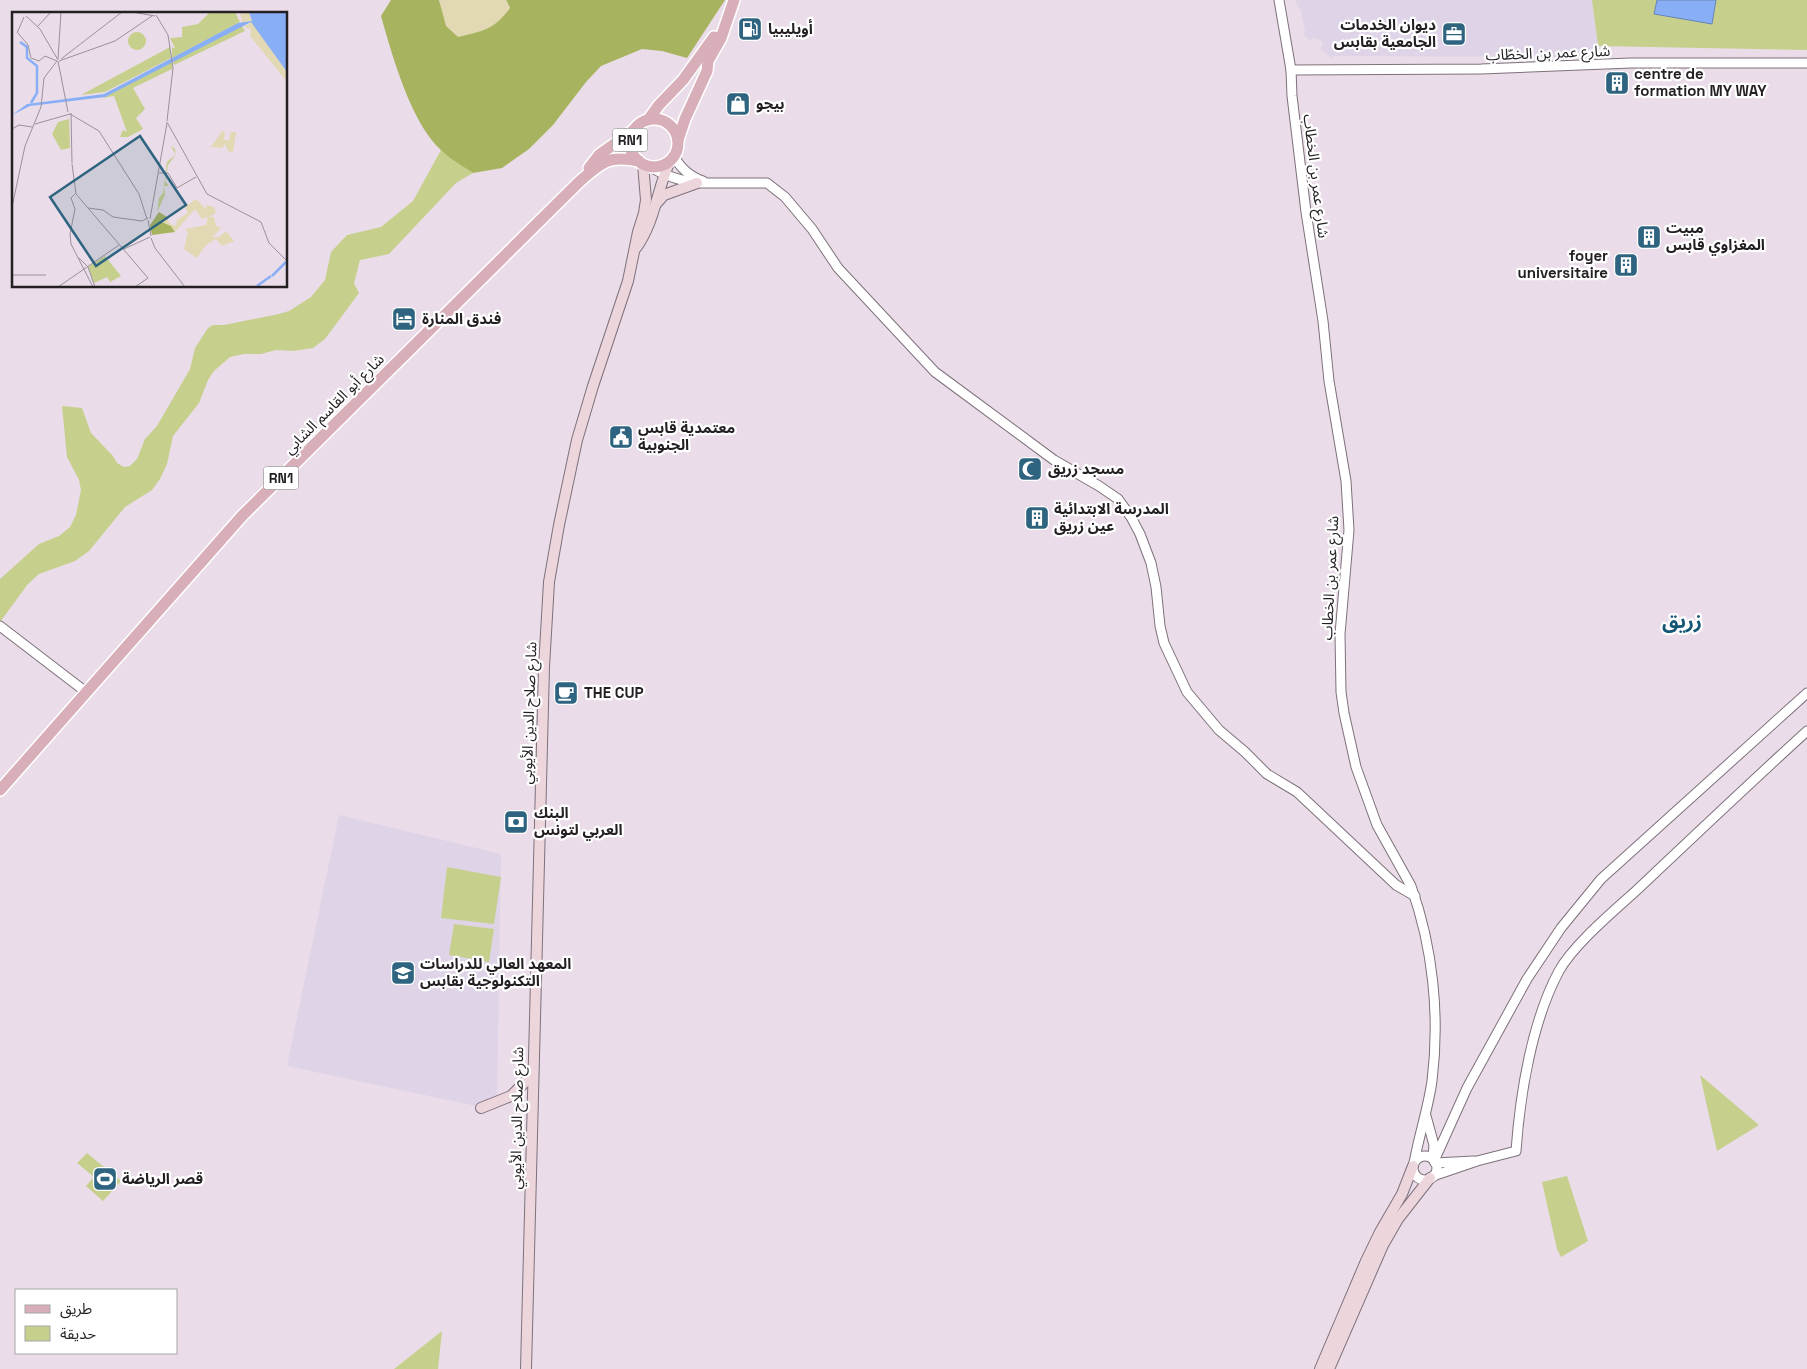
<svg xmlns="http://www.w3.org/2000/svg" width="1807" height="1369" font-family="'Space Grotesk','Noto Sans Arabic',sans-serif">
<rect width="100%" height="100%" fill="#eadde9"/>
<g fill="#ded3e7">
<path d="M1296,0H1592L1599,57L1333,56L1331,58L1320,49L1323,44L1320,40L1314,38L1310,41L1303,34L1305,32L1301,10L1297,5Z"/>
<path d="M339,815L501,854L497,1098L486,1108L287,1066Z"/>
</g>
<g fill="#c6d08c">
<path d="M1592,0H1807V50L1598,46Z"/>
<path d="M441,150L473,173L456,183L389,254L360,260L354,283L359,293L325,339L313,348L293,351L276,350L261,354H244L230,357L214,371L208,380L199,403L173,436L167,464L160,479L152,490L125,507L89,551L75,561L39,574L28,584L0,622V579L39,544L59,536L70,527L76,515L81,490L79,480L67,457L62,406L82,408L91,433L113,456L117,463L124,467L130,466L137,459L145,439L157,426L190,369L195,348L208,328L213,325H224L279,314L289,311L311,297L325,280L331,252L347,235L381,227L413,201Z"/>
<path d="M447,867L501,877L494,924L441,918Z"/>
<path d="M454,924L494,929L489,962L449,955Z"/>
<path d="M1700,1075L1759,1125L1717,1151Z"/>
<path d="M87,1153L121,1181L103,1201L86,1186L94,1177L77,1163Z"/>
<path d="M1567,1176L1588,1241L1561,1257L1557,1249L1542,1182Z"/>
<path d="M442,1331L438,1369H394Z"/>
</g>
<path fill="#a7b35e" d="M391,0H439L443,11L510,8L506,0H725L687,58L662,51L642,49L601,66L586,82L553,125L529,149L502,168L473,173C463,166 450,159 441,150C411,123 392,55 381,16Z"/>
<path fill="#e2d9b4" d="M439,0H506L510,8C494,30 483,31 458,37L446,26Z"/>
<path fill="#88aff5" stroke="#6a84b6" d="M1657,0H1716L1712,24L1654,14Z"/>
<g fill="none" stroke-linecap="round" stroke-linejoin="round">
<defs>
<g id="tertiary">
<path d="M1279,0L1291,70L1292,96L1306,212L1323,321L1329,381L1346,481L1349,530L1340,634L1341,692L1344,713L1356,767L1377,825L1411,886C1433,947 1440,1016 1432,1081C1428,1109 1419,1135 1414,1163"/>
<path d="M1291,70L1481,69L1631,63H1807"/>
<path d="M674,157C682,169 690,177 703,181"/>
<path d="M648,166C664,175 679,181 697,183H767L785,197L812,229L838,268L935,372L1054,460L1099,486L1118,499L1131,517L1140,534L1151,563L1156,587L1160,626L1164,643L1187,692L1219,730L1245,752L1267,774L1297,792L1396,885L1415,896"/>
<path d="M0,626L86,692"/>
<path d="M1426,1116L1434,1145L1433,1157"/>
<circle cx="1425" cy="1168" r="12"/>
<path d="M1434,1161L1467,1088L1527,979L1561,928L1601,879L1807,693"/>
<path d="M1435,1163L1474,1161"/>
<path d="M1433,1176L1477,1161L1516,1151C1520,1094 1532,1021 1559,971C1574,944 1614,911 1638,889C1694,836 1750,783 1807,731"/>
</g>
<g id="secondary">
<path d="M656,204L664,195L697,183"/>
<path d="M636,248C655,222 657,189 670,161"/>
<path d="M481,1108L511,1096L532,1075"/>
<path d="M526,1369L544,667L549,582L559,525L577,440L593,386L628,281L638,232L644,213L646,200L643,164"/>
<path d="M1320,1369L1366,1261L1380,1232L1402,1194L1413,1166"/>
<path d="M1329,1369L1383,1245L1398,1219L1430,1178"/>
</g>
<g id="primary">
<circle cx="654" cy="143" r="24"/>
<path d="M648,120L659,105L683,80L714,37"/>
<path d="M678,140L685,119L707,71L708,61L721,38L734,0"/>
<path d="M589,168L599,155L634,130"/>
<path d="M0,790L242,516L579,182C602,162 607,155 639,161"/>
</g>
</defs>
<use href="#tertiary" stroke="#7d717b" stroke-width="11"/>
<use href="#secondary" stroke="#7d717b" stroke-width="12"/>
<use href="#primary" stroke="#fff" stroke-width="14"/>
<use href="#tertiary" stroke="#fff" stroke-width="9"/>
<use href="#secondary" stroke="#ecd6dc" stroke-width="10"/>
<use href="#primary" stroke="#d8aeb9" stroke-width="11"/>
</g>
<defs>
<symbol id="fuel-square" viewBox="-11 -11 22 22"><rect x="-9" y="-9" width="18" height="18" rx="4" fill="#2e647f" stroke="#fff"/><path d="M-5.5-6h7V0h2V4h1.3V-2.5L3-4.5l.8-.8L6-3V5H2.5V1h-1V6h-7ZM-4.2-4.7v3.2H.2V-4.7Z" fill="#fff"/></symbol>
<symbol id="office-square" viewBox="-11 -11 22 22"><rect x="-9" y="-9" width="18" height="18" rx="4" fill="#2e647f" stroke="#fff"/><path d="M-6-3h4V-5.5h4V-3h4V5H-6ZM-1-4.5V-3h2v-1.5ZM-6 0V1H6V0Z" fill="#fff"/></symbol>
<symbol id="building-square" viewBox="-11 -11 22 22"><rect x="-9" y="-9" width="18" height="18" rx="4" fill="#2e647f" stroke="#fff"/><path d="M-4-6H4V6H1V3H-1V6H-4ZM-2.5-4.3h1.7v1.8h-1.7ZM.8-4.3h1.7v1.8H.8ZM-2.5-1h1.7V.8h-1.7ZM.8-1h1.7V.8H.8Z" fill="#fff"/></symbol>
<symbol id="shop-square" viewBox="-11 -11 22 22"><rect x="-9" y="-9" width="18" height="18" rx="4" fill="#2e647f" stroke="#fff"/><path d="M-5-2.5h2.3a2.7 3.5 0 0 1 5.4 0H5L5.5 6h-11ZM-1.5-2.5h3a1.5 2.3 0 0 0-3 0Z" fill="#fff"/></symbol>
<symbol id="hotel-square" viewBox="-11 -11 22 22"><rect x="-9" y="-9" width="18" height="18" rx="4" fill="#2e647f" stroke="#fff"/><path d="M-6-4.5h1.5V1H6V5H4.5V3h-9V5H-6ZM-4 0a1.8 1.8 0 1 1 3.6 0ZM.5 0V-2.5h3Q6-2.5 6 0Z" fill="#fff"/></symbol>
<symbol id="civic-square" viewBox="-11 -11 22 22"><rect x="-9" y="-9" width="18" height="18" rx="4" fill="#2e647f" stroke="#fff"/><path d="M-.6-6.5H3V-4.5H.6V-3L4-1V1h2V6H-6V1h2V-1L-.6-3ZM-1.2 2.5V6h2.4V2.5Z" fill="#fff"/></symbol>
<symbol id="mosque-square" viewBox="-11 -11 22 22"><rect x="-9" y="-9" width="18" height="18" rx="4" fill="#2e647f" stroke="#fff"/><path d="M3.5-4.9A6 6 0 1 0 3.5 4.9A5 5 0 1 1 3.5-4.9Z" fill="#fff"/></symbol>
<symbol id="cafe-square" viewBox="-11 -11 22 22"><rect x="-9" y="-9" width="18" height="18" rx="4" fill="#2e647f" stroke="#fff"/><path d="M-5.5-4.5H6V0H3Q3 3.5 0 3.5H-2.5Q-5.5 3.5-5.5 0ZM3-3.2v2h1.7v-2ZM-6 4.5H4V6H-6Z" fill="#fff"/></symbol>
<symbol id="bank-square" viewBox="-11 -11 22 22"><rect x="-9" y="-9" width="18" height="18" rx="4" fill="#2e647f" stroke="#fff"/><path d="M-6-4H6V4H-6ZM0-2.3a2.3 2.3 0 1 0 0 4.6a2.3 2.3 0 1 0 0-4.6Z" fill="#fff"/></symbol>
<symbol id="university-square" viewBox="-11 -11 22 22"><rect x="-9" y="-9" width="18" height="18" rx="4" fill="#2e647f" stroke="#fff"/><path d="M0-5L7-2L0 1L-7-2ZM-4 1L0 2.5L4 1V4Q0 6-4 4Z" fill="#fff"/></symbol>
<symbol id="stadium-square" viewBox="-11 -11 22 22"><rect x="-9" y="-9" width="18" height="18" rx="4" fill="#2e647f" stroke="#fff"/><path d="M0-5a6.5 5 0 1 0 0 10a6.5 5 0 1 0 0-10ZM-3.5-1.8h7v3.6h-7Z" fill="#fff"/></symbol>
</defs>
<g fill-rule="evenodd">
<use href="#fuel-square" x="736" y="15" width="28" height="28"/>
<use href="#office-square" x="1440" y="20" width="28" height="28"/>
<use href="#building-square" x="1603" y="69" width="28" height="28"/>
<use href="#shop-square" x="724" y="90" width="28" height="28"/>
<use href="#building-square" x="1635" y="223" width="28" height="28"/>
<use href="#building-square" x="1612" y="251" width="28" height="28"/>
<use href="#hotel-square" x="390" y="305" width="28" height="28"/>
<use href="#civic-square" x="607" y="423" width="28" height="28"/>
<use href="#mosque-square" x="1016" y="455" width="28" height="28"/>
<use href="#building-square" x="1023" y="504" width="28" height="28"/>
<use href="#cafe-square" x="552" y="679" width="28" height="28"/>
<use href="#bank-square" x="502" y="808" width="28" height="28"/>
<use href="#university-square" x="389" y="959" width="28" height="28"/>
<use href="#stadium-square" x="91" y="1165" width="28" height="28"/>
</g>
<g text-anchor="middle" stroke-width="4.5" stroke-linejoin="round" paint-order="stroke">
<g fill="#fff" stroke="#656265" stroke-width="1">
<rect x="612.5" y="128.5" width="35" height="23" rx="4"/>
<rect x="263.5" y="466.5" width="35" height="23" rx="4"/>
</g>
<g font-size="14" font-weight="bold" fill="#231f23">
<text x="630" y="145">RN1</text>
<text x="281" y="483">RN1</text>
</g>
<g font-size="15" font-weight="bold" fill="#231f23" stroke="#fff" text-anchor="start">
<text x="1436" y="30" text-anchor="end">ديوان الخدمات<tspan x="1436" dy="17">الجامعية بقابس</tspan></text>
<text x="768" y="34">أويليبيا</text>
<text x="1634" y="79">centre de<tspan x="1634" dy="17">formation MY WAY</tspan></text>
<text x="756" y="109">بيجو</text>
<text x="1666" y="233">مبيت<tspan x="1666" dy="17">المغزاوي قابس</tspan></text>
<text x="1608" y="261" text-anchor="end">foyer<tspan x="1608" dy="17">universitaire</tspan></text>
<text x="422" y="324">فندق المنارة</text>
<text x="638" y="433">معتمدية قابس<tspan x="638" dy="17">الجنوبية</tspan></text>
<text x="1048" y="474">مسجد زريق</text>
<text x="1054" y="514">المدرسة الابتدائية<tspan x="1054" dy="17">عين زريق</tspan></text>
<text x="584" y="698">THE CUP</text>
<text x="534" y="818">البنك<tspan x="534" dy="17">العربي لتونس</tspan></text>
<text x="420" y="969">المعهد العالي للدراسات<tspan x="420" dy="17">التكنولوجية بقابس</tspan></text>
<text x="122" y="1184">قصر الرياضة</text>
</g>
<g font-size="15" fill="#231f23" stroke="#fff">
<text transform="translate(1548 53) rotate(-2)" y="5">شارع عمر بن الخطّاب</text>
<text transform="translate(1316 176) rotate(83)" y="5">شارع عمر بن الخطاب</text>
<text transform="translate(334 404) rotate(-45)" y="5">شارع أبو القاسم الشابي</text>
<text transform="translate(1330 578) rotate(-87)" y="5">شارع عمر بن الخطاب</text>
<text transform="translate(529 713) rotate(-88)" y="5">شارع صلاح الدين الأيوبي</text>
<text transform="translate(517 1118) rotate(-89)" y="5">شارع صلاح الدين الأيوبي</text>
</g>
<g font-size="20" font-weight="bold" fill="#145674" stroke="#fff">
<text x="1682" y="628">زريق</text>
</g>
</g>
<g transform="translate(12 12)">
<rect width="275" height="275" fill="#eadde9"/>
<path d="M198,0H223L228,10L160,46V34L161,36H163L158,26L170,25V15L186,12ZM230,14L233,19L162,53L161,49ZM116 29a9 9 0 1 1 18 0a9 9 0 1 1-18 0ZM158,35L159,46L93,80L69,83ZM160,50V57L121,76L133,97L124,106L131,117L116,125H108L111,118L115,120L102,84L90,86ZM57,107L58,136L49,138L40,122L46,110ZM161,130L164,142L156,153L153,169L157,174H152L153,183L145,200L147,186L151,181L155,150L164,142L158,134L162,137ZM93,244L109,264L98,270L95,265L82,271L76,255Z" fill="#c6d08c"/>
<path d="M147,200L155,205L148,209L159,214L163,220L140,223L138,213Z" fill="#a7b35e"/>
<path d="M228,0H237L240,9L237,10L242,11L275,60V70L238,24L239,17L234,16L232,12L237,13L236,10H230ZM210,119L213,120L212,128H217L219,120H224L221,141L216,139L213,132L210,136L199,135ZM184,187L194,197L195,193L202,195L204,201L197,205H202L204,214L209,216L200,225H207L214,219L222,229L210,234L204,227L194,233L185,246L172,237L176,220L173,217L194,213L196,205L190,207L183,197L163,220L159,214L148,209L155,205L157,211L164,214L165,208L176,201L173,195Z" fill="#e2d9b4"/>
<path d="M237,0H275V60L239,10L93,85L18,94L0,103L15,92L92,82L226,11L240,9Z" fill="#88aff5"/>
<path fill="none" stroke="#88aff5" stroke-width="2.5" d="M8,30L15,35V46L25,54V81L19,91M260,264L274,250M245,274L259,264"/>
<path fill="none" stroke="#9a919a" stroke-width="1" d="M120,0L143,4M144,3L156,23L161,56L155,109M14,4L28,17L46,48M25,15L39,0M5,21L12,5M6,21L16,33L19,46L27,49L33,44L45,49M46,47L49,0M49,47L110,0M46,49L56,100M47,49L103,29L140,4M59,101L60,151M58,102L87,119L127,182L135,207M155,110L195,182L249,210L257,231L275,249M23,112L58,102M0,117L7,113L20,115M60,152L64,182M147,161H156L165,176L184,165M63,182L59,186L63,197L58,222L59,232L81,275M64,182L136,266L123,275M0,195L13,134L29,95L32,66L45,49M76,196L91,198L101,205L130,209L136,206M138,207L155,111M136,208L139,224M0,214V275M139,226L143,236L173,275M112,237L138,225M67,246L76,255L83,275M1,263H34M46,275L107,233"/>
<path fill="#2e647f" fill-opacity="0.15" stroke="#2e647f" stroke-width="2.5" d="M128,124L174,193L84,254L38,185Z"/>
<rect width="275" height="275" fill="none" stroke="#231f23" stroke-width="2.5"/>
</g>
<rect x="15" y="1289" width="162" height="65" fill="#ffffff" stroke="#a7a5a7"/>
<rect x="25" y="1305" width="25" height="8" fill="#d8aeb9" stroke="#a7a5a7"/>
<text x="60" y="1314" font-size="15" fill="#231f23">طريق</text>
<rect x="25" y="1326" width="25" height="15" fill="#c6d08c" stroke="#a7a5a7"/>
<text x="60" y="1339" font-size="15" fill="#231f23">حديقة</text>
</svg>
